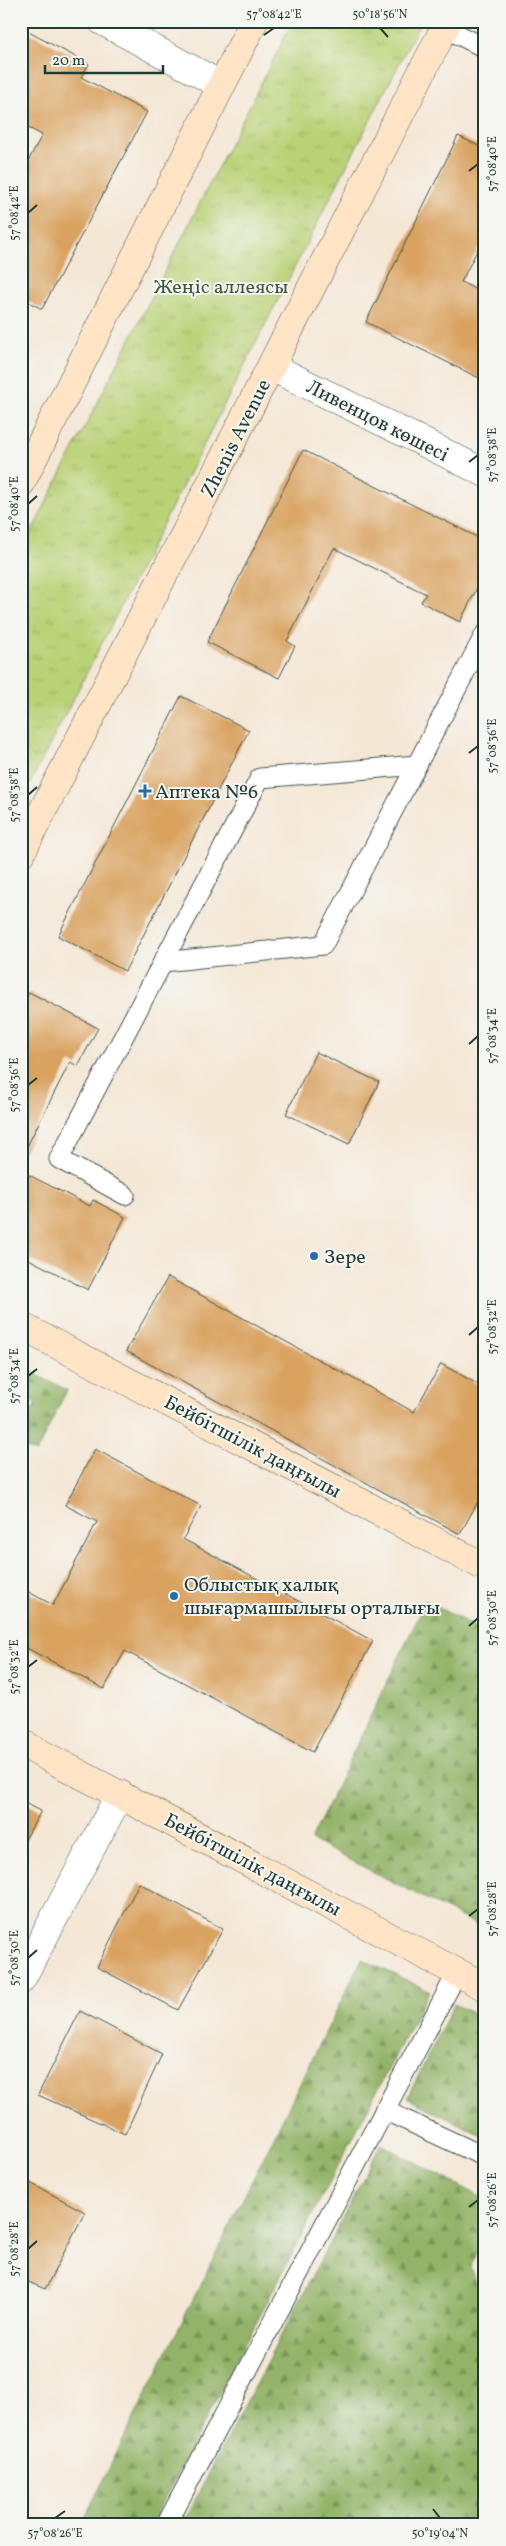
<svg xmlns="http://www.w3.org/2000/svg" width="506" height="2546" font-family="Vollkorn,serif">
<defs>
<pattern id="forest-firs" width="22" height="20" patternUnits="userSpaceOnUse" patternTransform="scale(1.25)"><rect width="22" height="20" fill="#93b467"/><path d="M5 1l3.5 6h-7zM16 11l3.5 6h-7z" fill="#779456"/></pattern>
<pattern id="park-tufts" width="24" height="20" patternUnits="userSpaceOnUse" patternTransform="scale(1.25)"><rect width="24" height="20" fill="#bad276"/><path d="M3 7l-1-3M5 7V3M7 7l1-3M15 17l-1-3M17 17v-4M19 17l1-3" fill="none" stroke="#9fb567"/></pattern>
</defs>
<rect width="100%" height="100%" fill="#f6f6f2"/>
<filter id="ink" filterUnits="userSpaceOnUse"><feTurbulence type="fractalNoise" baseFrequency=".02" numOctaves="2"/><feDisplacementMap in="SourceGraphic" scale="10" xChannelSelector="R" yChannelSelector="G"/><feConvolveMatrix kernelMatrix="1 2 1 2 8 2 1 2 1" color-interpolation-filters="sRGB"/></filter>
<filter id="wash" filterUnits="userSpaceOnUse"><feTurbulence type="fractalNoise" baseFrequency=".0096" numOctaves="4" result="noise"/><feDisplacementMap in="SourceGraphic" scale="20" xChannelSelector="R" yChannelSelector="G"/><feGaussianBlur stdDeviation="1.12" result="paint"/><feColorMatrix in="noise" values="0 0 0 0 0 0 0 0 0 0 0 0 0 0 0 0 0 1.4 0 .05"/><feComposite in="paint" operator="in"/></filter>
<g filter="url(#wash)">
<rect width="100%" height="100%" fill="#f4e7d5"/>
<g fill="url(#forest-firs)" stroke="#59784e">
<path d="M21,1367L67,1390L36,1453L21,1446V1433L36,1403L21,1395Z"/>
<path d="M426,1601L485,1632V1929L311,1840Z"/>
<path d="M362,1959L429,1991L151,2525H81Z"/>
<path d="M454,2004L485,2019V2137L407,2098Z"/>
<path d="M381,2144L485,2199V2239L470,2267L485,2310V2525H182Z"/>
</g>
<path fill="url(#park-tufts)" stroke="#6c8855" d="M293,21H421L21,801V552Z"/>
<g id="blocks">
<g fill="#d9a25f">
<path d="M21,28L89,64L81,77L147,112L42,309L21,298V174L42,135L21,124Z"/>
<path d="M458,136L485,149V235L461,282L485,294V381L366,322Z"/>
<path d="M303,450L485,541V572L460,622L421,602L426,594L334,548L287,641L295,646L279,678L207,642Z"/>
<path d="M181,696L249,730L125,971L58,936Z"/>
<path d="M29,992L98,1028L78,1066L70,1062L21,1158V1008Z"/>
<path d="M316,1052L379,1082L349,1144L286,1114Z"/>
<path d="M21,1171L90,1206L93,1200L125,1217L88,1290L21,1255Z"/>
<path d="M168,1277L414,1412L441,1364L485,1388V1489L460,1534L126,1351Z"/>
<path d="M95,1449L201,1506L183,1539L373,1641L313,1752L125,1651L104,1689L21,1645V1588L53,1605L97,1522L65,1505Z"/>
<path d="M21,1801L41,1811L21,1847Z"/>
<path d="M139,1883L223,1929L178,2010L97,1967Z"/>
<path d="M80,2011L162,2054L125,2134L38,2095Z"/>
<path d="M21,2178L85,2212L45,2289L21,2279Z"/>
</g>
</g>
</g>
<g filter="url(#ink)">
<use href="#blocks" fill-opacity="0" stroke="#3f564c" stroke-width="1"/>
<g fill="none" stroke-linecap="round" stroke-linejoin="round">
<defs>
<g id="lane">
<path d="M445,28L485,48"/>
<path d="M163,962L323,945L485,634"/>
<path d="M125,1195L59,1159L260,778L417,765"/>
<path d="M384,2110L485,2157"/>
<path d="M166,2525L457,1973"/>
</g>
<g id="street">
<path d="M102,21L221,85"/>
<path d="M272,367L485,473"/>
<path d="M21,1980L120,1794"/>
</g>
<g id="secondary">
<path d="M21,483L254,21"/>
<path d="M21,853L448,21"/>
<path d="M21,1326L485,1567"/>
<path d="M21,1743L485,1987"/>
</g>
</defs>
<use href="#lane" stroke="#3f564c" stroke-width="21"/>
<use href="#street" stroke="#3f564c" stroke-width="29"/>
<use href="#secondary" stroke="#3f564c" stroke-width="29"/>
<use href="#lane" stroke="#fff" stroke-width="19"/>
<use href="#street" stroke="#fff" stroke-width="28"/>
<use href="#secondary" stroke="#ffe4c6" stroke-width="28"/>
</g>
</g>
<path fill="none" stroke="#1f3d34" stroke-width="2" d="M380,28L388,37M264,35L274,28M469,171L478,164M28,213L37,205M469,462L478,455M28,504L37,496M469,753L478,746M28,795L37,787M469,1044L478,1036M28,1085L37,1078M469,1335L478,1327M28,1376L37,1369M469,1626L478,1618M28,1667L37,1660M469,1916L478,1909M28,1958L37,1950M469,2207L478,2200M28,2249L37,2241M433,2509L440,2518M55,2518L65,2511"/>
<g fill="#1f6fb2" stroke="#f6f6f2" stroke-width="2">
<path d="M142.5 783.5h5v5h5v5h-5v5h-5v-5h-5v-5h5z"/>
<circle cx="314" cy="1256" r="5"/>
<circle cx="174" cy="1596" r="5"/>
</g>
<g text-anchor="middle" stroke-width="4" stroke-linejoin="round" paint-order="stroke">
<g font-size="20" fill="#3e5b41" stroke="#f6f6f2">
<text x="221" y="293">Жеңіс аллеясы</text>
</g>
<g font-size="20" fill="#1f3d34" stroke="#f6f6f2">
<text transform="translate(378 420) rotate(27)" y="7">Ливенцов көшесі</text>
<text transform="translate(235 438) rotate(-63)" y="7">Zhenis Avenue</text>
<text transform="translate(253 1446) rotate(28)" y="7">Бейбітшілік даңғылы</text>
<text transform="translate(253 1864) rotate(28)" y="7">Бейбітшілік даңғылы</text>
</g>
<g font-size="20" fill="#1f3d34" stroke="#f6f6f2" text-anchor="start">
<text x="155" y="798">Аптека №6</text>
<text x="324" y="1263">Зере</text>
<text x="184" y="1591">Облыстық халық<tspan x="184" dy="23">шығармашылығы орталығы</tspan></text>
</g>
</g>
<rect width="506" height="2546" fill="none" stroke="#f6f6f2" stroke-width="55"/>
<path d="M45 65v8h118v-8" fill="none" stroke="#1f3d34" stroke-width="2.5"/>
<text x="52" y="65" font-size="15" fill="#1f3d34" stroke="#f6f6f2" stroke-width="4" paint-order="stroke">20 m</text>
<rect x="28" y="28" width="450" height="2490" fill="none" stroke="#1f3d34" stroke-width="2"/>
<g font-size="12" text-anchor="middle" fill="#1f3d34">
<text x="274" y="18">57°08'42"E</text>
<text x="380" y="18">50°18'56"N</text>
<text transform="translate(492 164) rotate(-90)" y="4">57°08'40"E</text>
<text transform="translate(14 213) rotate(-90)" y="4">57°08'42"E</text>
<text transform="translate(492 455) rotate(-90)" y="4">57°08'38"E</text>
<text transform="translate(14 504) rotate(-90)" y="4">57°08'40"E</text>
<text transform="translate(492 746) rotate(-90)" y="4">57°08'36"E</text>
<text transform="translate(14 795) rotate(-90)" y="4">57°08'38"E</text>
<text transform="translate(492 1036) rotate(-90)" y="4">57°08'34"E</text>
<text transform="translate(14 1085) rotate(-90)" y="4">57°08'36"E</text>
<text transform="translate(492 1327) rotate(-90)" y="4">57°08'32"E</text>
<text transform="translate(14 1376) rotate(-90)" y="4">57°08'34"E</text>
<text transform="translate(492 1618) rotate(-90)" y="4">57°08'30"E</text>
<text transform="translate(14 1667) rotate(-90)" y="4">57°08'32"E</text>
<text transform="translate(492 1909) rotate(-90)" y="4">57°08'28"E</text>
<text transform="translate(14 1958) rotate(-90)" y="4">57°08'30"E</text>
<text transform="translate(492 2200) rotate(-90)" y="4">57°08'26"E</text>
<text transform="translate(14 2249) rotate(-90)" y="4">57°08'28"E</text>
<text x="55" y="2537">57°08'26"E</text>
<text x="440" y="2537">50°19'04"N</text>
</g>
</svg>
